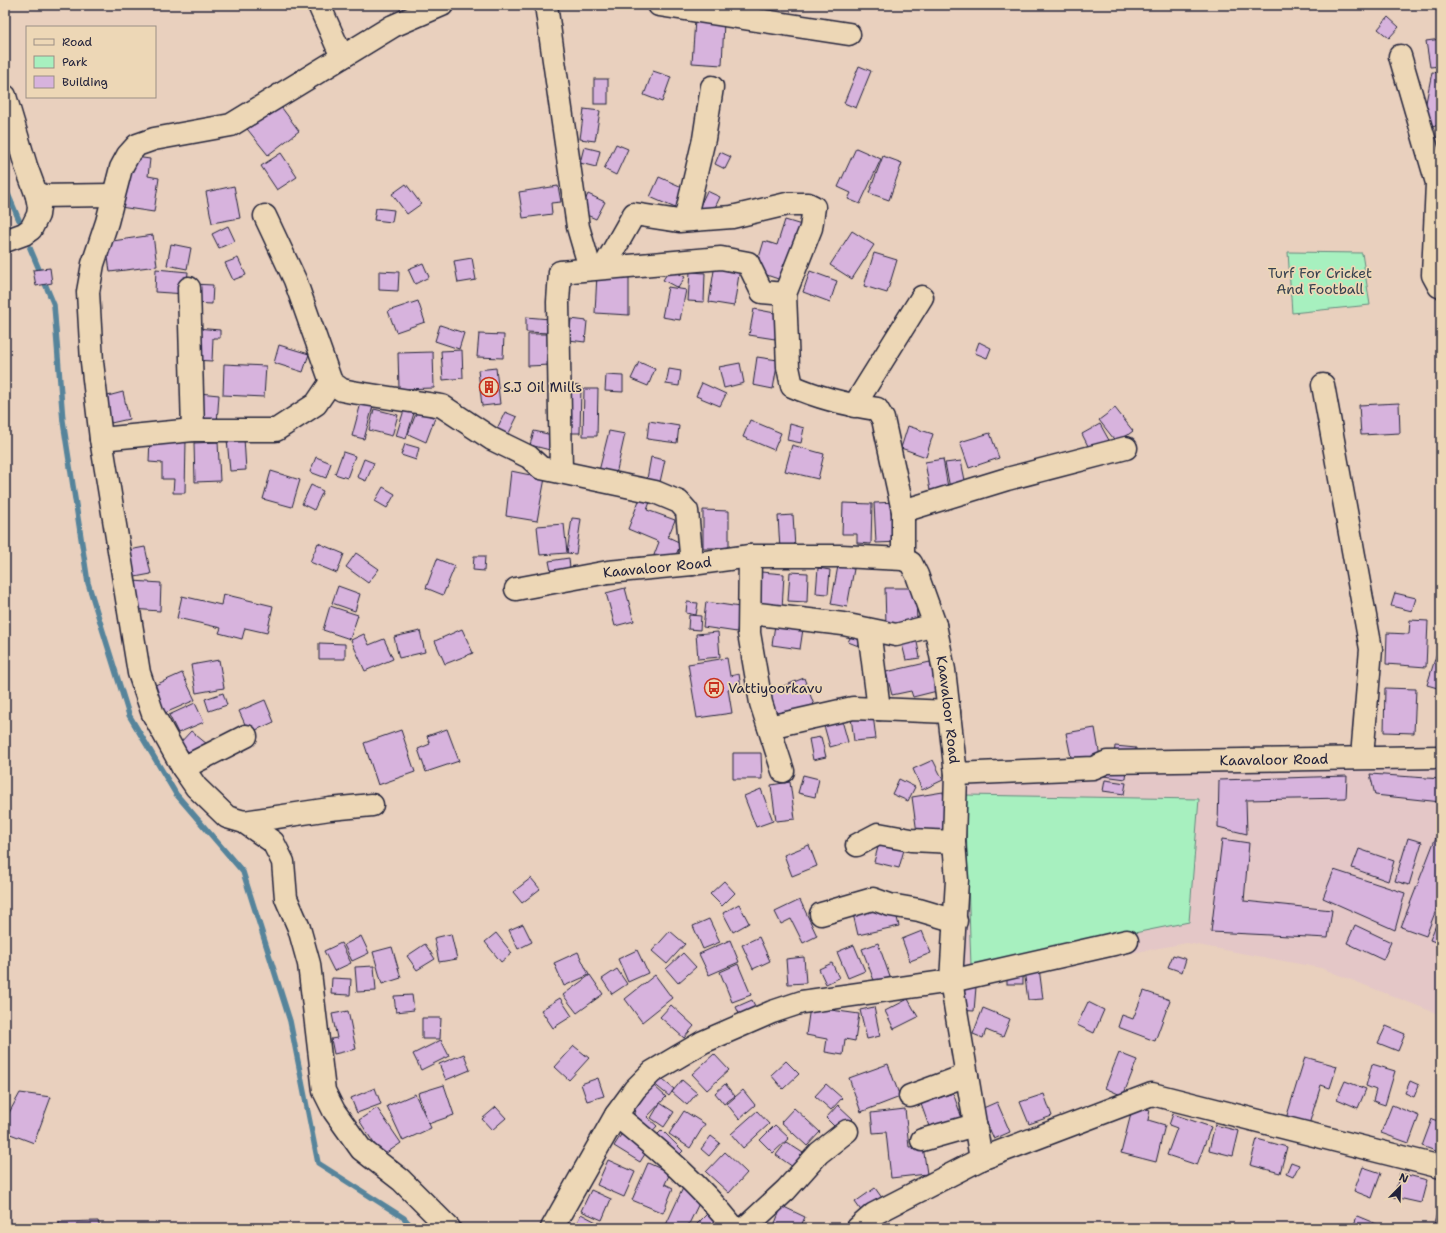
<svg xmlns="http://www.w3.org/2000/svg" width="1446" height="1233" font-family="'Shantell Sans',sans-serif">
<rect width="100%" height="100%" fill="#e9d0be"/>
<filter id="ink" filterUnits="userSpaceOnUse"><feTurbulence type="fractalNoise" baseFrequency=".025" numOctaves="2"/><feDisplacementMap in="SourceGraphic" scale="8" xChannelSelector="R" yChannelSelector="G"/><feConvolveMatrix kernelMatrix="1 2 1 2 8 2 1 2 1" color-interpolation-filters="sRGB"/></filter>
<g filter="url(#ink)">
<path fill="#e4c7c7" d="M1441,767V1015L1321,968L1187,943L953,985L942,777Z"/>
<g fill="#a7f0bf" stroke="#64897d">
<path d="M1288,252L1362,253L1370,305L1292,313Z"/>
<path d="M965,795L1199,799L1189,922L971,966Z"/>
</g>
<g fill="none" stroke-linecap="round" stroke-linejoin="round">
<g stroke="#57849b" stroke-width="5.5">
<path d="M5,187L19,220"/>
<path d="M30,248L54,305L63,421L88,583L129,715L176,794L243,872L290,1021L318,1163L404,1218L413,1228"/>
</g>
</g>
<g fill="#d7b3dd" stroke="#22223b">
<path d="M1388,17L1399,27L1389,38L1378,29Z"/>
<path d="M695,20L724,21L722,65L692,63Z"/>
<path d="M1441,39V66L1430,67L1426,41Z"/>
<path d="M859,66L871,71L856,108L844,103Z"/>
<path d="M653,71L671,77L662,102L644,95Z"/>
<path d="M1432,72L1441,73V127L1422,123Z"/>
<rect x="594" y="79" width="14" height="25"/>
<path d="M276,100L299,131L268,155L244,125Z"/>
<path d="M584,109L600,111L595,141L580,139Z"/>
<path d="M616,144L628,149L616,175L604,169Z"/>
<path d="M584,147L600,151L596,167L580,163Z"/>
<path d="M856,148L881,159L860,204L848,199L851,193L838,187Z"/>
<path d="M720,152L731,157L725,169L715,164Z"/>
<path d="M281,153L297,177L277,190L261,166Z"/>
<path d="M128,156L150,159L148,176L159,178L154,212L120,207Z"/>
<path d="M883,156L902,163L889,200L869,193Z"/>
<path d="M659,177L689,190L680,210L650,197Z"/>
<path d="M406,184L421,204L407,214L392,194Z"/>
<path d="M234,186L240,218L212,223L206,192Z"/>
<path d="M558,186L561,202L551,203L552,214L523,218L519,192Z"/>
<path d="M707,191L720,197L710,218L697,212Z"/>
<path d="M588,194L605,202L596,219L580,212Z"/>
<path d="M376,208L394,210L392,222L374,220Z"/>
<path d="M785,220L805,226L787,282L755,271L764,241L777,245Z"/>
<path d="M228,226L235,241L219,248L212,234Z"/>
<path d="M852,231L874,245L852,279L830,265Z"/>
<path d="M153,235L157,266L110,272L106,242Z"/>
<path d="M171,244L191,248L187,269L167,265Z"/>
<path d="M874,253L897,260L887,293L864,286Z"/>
<path d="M238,258L246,275L233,280L225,263Z"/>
<path d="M472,258L476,280L458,283L454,261Z"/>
<path d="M423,263L429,277L415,284L408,269Z"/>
<path d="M715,264L740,268L734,306L709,302Z"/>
<path d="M50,268L52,283L36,286L33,270Z"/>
<path d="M156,269L188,272L186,294L155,292Z"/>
<path d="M670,269L685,277L678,288L663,280Z"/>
<path d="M379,271L399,272L398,291L379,290Z"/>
<path d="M810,271L837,281L830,302L803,292Z"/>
<path d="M690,272L705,273L704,302L688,301Z"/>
<path d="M597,274L629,276V315L595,313Z"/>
<path d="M193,284L213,285L212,304L192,303Z"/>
<path d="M668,287L686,290L680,320L662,317Z"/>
<path d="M418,301L425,322L396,332L388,311Z"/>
<path d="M754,309L780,314L775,339L749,335Z"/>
<path d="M526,317L550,319V333L526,332Z"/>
<path d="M571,319L587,321L585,342L569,340Z"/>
<path d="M440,325L464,333L459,349L435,341Z"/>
<path d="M196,328L220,330V338H213L212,361L194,360Z"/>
<path d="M479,334L504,335L503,358L477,357Z"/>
<path d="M528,334H550V365L528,366Z"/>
<path d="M979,342L991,348L987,358L975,353Z"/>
<path d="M279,345L309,354L303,372L274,363Z"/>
<path d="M462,350L463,378L443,380L441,351Z"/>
<path d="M433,352L434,388L399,389L398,353Z"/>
<path d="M757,357L778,360L773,389L753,385Z"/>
<path d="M639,362L655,369L648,386L631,379Z"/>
<path d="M740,363L744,383L724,388L719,367Z"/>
<path d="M224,364L266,366L264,397L223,395Z"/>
<path d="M496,368L500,404L482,406L478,370Z"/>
<path d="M669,369L681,371L679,386L666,384Z"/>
<path d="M606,375L623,376V392L605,391Z"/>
<path d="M702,383L726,394L720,406L696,396Z"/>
<path d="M567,385L581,386L580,433H566Z"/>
<path d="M584,389H598L597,436H583Z"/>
<path d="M123,392L129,419L111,423L104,397Z"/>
<path d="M199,393L219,395L217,424L196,422Z"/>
<path d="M361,403L373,406L364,439L352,436Z"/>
<path d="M1399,403L1400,433L1361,435L1359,405Z"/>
<path d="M1115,408L1133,431L1117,443L1099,420Z"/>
<path d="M374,409L398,415L392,436L369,430Z"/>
<path d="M404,410L414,413L406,439L396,436Z"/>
<path d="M417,411L435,418L426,442L408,434Z"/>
<path d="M505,412L517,417L506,439L495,433Z"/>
<path d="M750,420L781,433L774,450L743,437Z"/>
<path d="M649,421L679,426L677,443L647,439Z"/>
<path d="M790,424L804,428L801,443L787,440Z"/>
<path d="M1100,424L1110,442L1091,452L1082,434Z"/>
<path d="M908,426L933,434L926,457L901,448Z"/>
<path d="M534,431L557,436L554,451L530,445Z"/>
<path d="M609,431L625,434L615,479L598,475Z"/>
<path d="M990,433L999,458L969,468L960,442Z"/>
<path d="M244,438L246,470L230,471L227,439Z"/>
<path d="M150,439L186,440L185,493H173L174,479H162V463L149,462Z"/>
<path d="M218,442L220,481L195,482L194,443Z"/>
<path d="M405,444L419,448L416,460L401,455Z"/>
<path d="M792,445L824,454L818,479L785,471Z"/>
<path d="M343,452L355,456L347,478L335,474Z"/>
<path d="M316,457L331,463L326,478L310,472Z"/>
<path d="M651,457L665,460L660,482L647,479Z"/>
<path d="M364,459L374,463L366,481L357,477Z"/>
<path d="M943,459L950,499L932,502L925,462Z"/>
<path d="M961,461L966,485L950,488L945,463Z"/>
<path d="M271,471L300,480L292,507L263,499Z"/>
<path d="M511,471L545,478L537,521L506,516Z"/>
<path d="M311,485L323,491L314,510L302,504Z"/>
<path d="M383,487L395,494L387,508L375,501Z"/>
<path d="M640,498L650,502L647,510L675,520L668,537L681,543L673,562L654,555L659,542L628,529Z"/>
<path d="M899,502L900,542L876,543L874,503Z"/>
<path d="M843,503L872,504L871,544L857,543V534H842Z"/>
<path d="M703,510L729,511V548H703Z"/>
<path d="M793,515L795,548L780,549L778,516Z"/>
<path d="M572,518L581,519L576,554L567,553Z"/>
<path d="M564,524L567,553L540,555L537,526Z"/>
<path d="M318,543L344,554L337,573L310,562Z"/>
<path d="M145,547L151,574L135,577L129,550Z"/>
<path d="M356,553L379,569L368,583L346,567Z"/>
<path d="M474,556H485L484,571L473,570Z"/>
<path d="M569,558L570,569L551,571L549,561Z"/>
<path d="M437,559L455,566L443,595L426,588Z"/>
<path d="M838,566L854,569L847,607L831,604Z"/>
<path d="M818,568L830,570L828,594L816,593Z"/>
<path d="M761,572L784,574L782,609L759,608Z"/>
<path d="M790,572L808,573L807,602L788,601Z"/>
<path d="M133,581L161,583L160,611L131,609Z"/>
<path d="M338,586L360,594L355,611L332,603Z"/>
<path d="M625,588L634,621L615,626L606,593Z"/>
<path d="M885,588H916L917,624L886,625Z"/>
<path d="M1395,593L1416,598L1412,611L1391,606Z"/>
<path d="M223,594L273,606L267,633L245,628L242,639L219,633L221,628L177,618L182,596L221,605Z"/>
<path d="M687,602L698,603L696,615L686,613Z"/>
<path d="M706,602L740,607L737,632L703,627Z"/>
<path d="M330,606L358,615L350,639L323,630Z"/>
<path d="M689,615L701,616L700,630L688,629Z"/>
<path d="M1410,620L1428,621L1426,667L1386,664L1387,633L1409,634Z"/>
<path d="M775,625L803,629L800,649L772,645Z"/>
<path d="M462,629L473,653L445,664L435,641Z"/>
<path d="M420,631L425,652L399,658L394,637Z"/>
<path d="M718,632L720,657L698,659L696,634Z"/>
<path d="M364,634L369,645L384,639L393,659L365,671L351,640Z"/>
<path d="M852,634L867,640L864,648L848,642Z"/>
<path d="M916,637L920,658L906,660L901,640Z"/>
<path d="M319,643L345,644V659H319Z"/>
<path d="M1439,646L1441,647V689L1427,685Z"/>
<path d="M727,658L730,676L739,674L741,687L728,689L732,713L697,718L688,664Z"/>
<path d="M219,660L224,688L196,693L191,665Z"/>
<path d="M930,662L937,691L913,697L911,691L892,695L886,672Z"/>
<path d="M182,673L195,700L165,713L153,686Z"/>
<path d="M804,678L814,705L776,719L766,693Z"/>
<path d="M1385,688L1416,689L1414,733L1384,732Z"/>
<path d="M223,693L227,705L209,711L205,699Z"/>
<path d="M265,700L274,722L249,733L239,711Z"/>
<path d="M195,703L204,722L178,733L169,715Z"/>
<path d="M873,715L876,739L854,741L851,717Z"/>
<path d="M841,717L848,742L830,747L823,722Z"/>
<path d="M1095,728L1100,757L1072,762L1066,733Z"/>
<path d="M447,729L459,761L426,772L418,749L430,744L427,736Z"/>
<path d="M401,730L415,772L378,785L364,743Z"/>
<path d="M191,731L207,744L196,758L179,744Z"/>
<path d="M821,737L826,757L813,760L809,739Z"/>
<path d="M1115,746L1136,748L1135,759L1114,756Z"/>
<path d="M733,753H761L762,779H733Z"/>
<path d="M933,760L943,780L922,790L913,769Z"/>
<path d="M1106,765L1127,768L1126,779L1104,776Z"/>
<path d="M1370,774L1441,779V802L1375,795Z"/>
<path d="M803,775L819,779L815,797L798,793Z"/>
<path d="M1347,776L1346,798L1246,800L1247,834L1218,827L1219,780Z"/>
<path d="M899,779L915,787L908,801L892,794Z"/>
<path d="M1105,780L1126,783L1124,794L1103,791Z"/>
<path d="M790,782L795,819L776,821L771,785Z"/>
<path d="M761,789L773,821L756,827L744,796Z"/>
<path d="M943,792L949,829L917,833L912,797Z"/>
<path d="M1441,824V897L1426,936L1401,927Z"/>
<path d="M1408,838L1422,842L1409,885L1395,881Z"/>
<path d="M1222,839L1249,843L1244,901L1332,910L1328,938L1211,932Z"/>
<path d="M880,840L905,846L899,868L874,862Z"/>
<path d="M809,845L817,866L792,876L784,855Z"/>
<path d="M1359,849L1394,861L1388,881L1352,868Z"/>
<path d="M1334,870L1405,893L1395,930L1323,898Z"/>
<path d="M531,878L540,889L522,903L513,892Z"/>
<path d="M724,881L735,893L722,906L710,894Z"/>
<path d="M800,900L817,936L803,943L791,919L781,924L775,912Z"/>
<path d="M739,904L749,923L733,932L723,913Z"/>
<path d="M894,905L899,926L858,935L853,914Z"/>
<path d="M1441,912V944L1430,940Z"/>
<path d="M709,919L720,942L703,949L693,926Z"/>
<path d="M523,924L532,942L518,949L509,930Z"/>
<path d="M1355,925L1391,942L1383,960L1347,943Z"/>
<path d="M670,931L685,944L667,964L652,951Z"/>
<path d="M922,931L931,953L910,961L902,939Z"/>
<path d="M496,933L512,953L501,962L485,942Z"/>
<path d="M451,934L457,959L439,962L434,938Z"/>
<path d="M361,936L369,953L352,961L344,945Z"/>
<path d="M759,937L770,961L753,969L742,945Z"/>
<path d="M730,940L739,962L709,975L699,954Z"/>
<path d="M341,943L351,963L334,971L324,951Z"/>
<path d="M878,943L890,977L875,983L862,949Z"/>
<path d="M425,944L435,959L417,970L407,956Z"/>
<path d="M854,945L865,971L848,978L837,952Z"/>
<path d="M392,947L401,978L382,984L373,952Z"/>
<path d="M637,950L648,973L628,982L618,959Z"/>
<path d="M578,952L589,975L564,986L554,963Z"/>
<path d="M683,953L696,967L678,983L666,969Z"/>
<path d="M1173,955L1186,959L1182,972L1168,967Z"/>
<path d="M804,957L806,983L788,984L786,959Z"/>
<path d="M832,963L839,978L826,984L819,969Z"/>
<path d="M738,964L751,995L732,1002L720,972Z"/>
<path d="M374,966L376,991L357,992L355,967Z"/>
<path d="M1039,968L1043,999L1028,1000L1024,970Z"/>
<path d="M617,969L627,984L612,994L602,979Z"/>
<rect x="1007" y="973" width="16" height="11"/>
<path d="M590,975L603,994L577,1013L563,995Z"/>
<path d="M655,975L672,998L642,1022L625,999Z"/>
<path d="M332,978L351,979L350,995L331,994Z"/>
<path d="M960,985L976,987L974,1011L958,1010Z"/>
<path d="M1144,991L1170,1000L1155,1041L1118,1027L1122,1015L1133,1019Z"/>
<path d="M412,995L414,1010L396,1012L394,996Z"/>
<path d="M560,998L572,1016L553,1028L541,1010Z"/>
<path d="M908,999L918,1017L894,1029L885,1011Z"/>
<path d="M752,1000L759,1014L743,1022L736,1007Z"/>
<path d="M1088,1002L1104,1010L1094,1033L1077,1025Z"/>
<path d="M671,1005L694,1026L684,1038L660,1017Z"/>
<path d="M810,1007L859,1014L855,1041L845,1039L843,1055L825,1052L827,1039L806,1035Z"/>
<path d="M874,1007L880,1036L867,1039L860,1010Z"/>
<path d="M983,1008L1010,1019L1003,1037L986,1030L983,1038L973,1034Z"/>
<path d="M348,1011L356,1049L334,1054L331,1039L337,1038L332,1014Z"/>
<path d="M422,1018H441L440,1039H422Z"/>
<path d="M1386,1026L1405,1034L1398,1051L1378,1043Z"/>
<path d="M441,1040L449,1056L421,1070L413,1054Z"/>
<path d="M574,1046L589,1058L569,1080L555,1067Z"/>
<path d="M1119,1053L1137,1060L1123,1096L1105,1088Z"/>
<path d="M464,1054L470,1070L446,1080L439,1064Z"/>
<path d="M714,1054L729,1070L707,1090L692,1074Z"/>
<path d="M1305,1057L1337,1066L1330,1088L1321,1085L1307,1131L1284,1125Z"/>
<path d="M786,1061L799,1074L783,1089L771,1075Z"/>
<path d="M888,1064L900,1097L861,1112L849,1078Z"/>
<path d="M1372,1064L1395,1071L1385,1105L1373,1101L1376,1090L1366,1086Z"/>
<path d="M658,1076L674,1089L669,1096L653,1083Z"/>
<path d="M598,1078L604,1096L587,1101L581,1084Z"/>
<path d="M682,1080L697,1093L687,1105L672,1092Z"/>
<path d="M1345,1081L1366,1089L1358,1108L1337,1099Z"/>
<path d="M1410,1081L1419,1085L1414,1097L1405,1093Z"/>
<path d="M652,1084L666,1097L647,1117L657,1126L647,1137L629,1120L636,1111L631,1106Z"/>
<path d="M725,1084L735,1096L724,1104L715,1093Z"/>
<path d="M826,1084L842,1098L831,1110L815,1096Z"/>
<path d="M444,1085L454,1115L428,1124L418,1093Z"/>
<path d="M375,1088L381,1104L357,1113L351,1098Z"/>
<path d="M743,1090L755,1105L739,1119L727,1104Z"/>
<path d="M20,1093L51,1097L34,1143L5,1132V1120Z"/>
<path d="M953,1093L963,1121L931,1132L921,1104Z"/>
<path d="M415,1094L431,1128L403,1141L387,1106Z"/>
<path d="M1044,1094L1052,1116L1029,1124L1020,1102Z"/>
<path d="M1441,1095V1108L1437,1107Z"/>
<path d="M997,1102L1010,1132L994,1139L981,1109Z"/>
<path d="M660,1103L674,1112L664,1127L651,1118Z"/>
<path d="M838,1105L853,1119L840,1132L826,1118Z"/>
<path d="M1392,1105L1419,1116L1409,1143L1381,1133Z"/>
<path d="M1133,1106L1150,1110L1148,1120L1165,1125L1156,1162L1121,1153Z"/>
<path d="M496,1107L506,1118L492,1130L482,1119Z"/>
<path d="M377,1108L401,1143L382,1156L359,1120Z"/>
<path d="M794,1108L820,1132L807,1146L781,1122Z"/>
<path d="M905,1109L909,1147L923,1146L927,1174L891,1178L886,1132L873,1133L871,1113Z"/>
<path d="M684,1111L705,1124L690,1148L669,1134Z"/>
<path d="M757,1111L769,1124L743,1148L731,1134Z"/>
<path d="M1173,1114L1211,1127L1197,1165L1167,1155L1177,1128L1169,1125Z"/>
<path d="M1432,1119L1441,1122V1153L1422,1146Z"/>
<path d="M775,1125L789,1138L773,1153L760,1140Z"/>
<path d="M1215,1125L1239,1131L1233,1156L1209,1150Z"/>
<path d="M624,1130L650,1146L640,1162L614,1146Z"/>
<path d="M662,1130L683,1151L675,1159L654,1138Z"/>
<path d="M711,1136L720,1143L709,1156L701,1149Z"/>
<path d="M1257,1139L1287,1147L1280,1173L1250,1165Z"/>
<path d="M786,1142L803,1153L793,1167L776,1155Z"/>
<path d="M725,1152L747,1173L729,1193L706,1172Z"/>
<path d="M608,1160L635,1172L624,1197L597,1185Z"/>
<path d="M1291,1162L1299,1165L1293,1177L1286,1174Z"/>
<path d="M648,1163L670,1173L665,1184L673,1188L663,1213L632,1200Z"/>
<path d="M1363,1167L1381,1173L1372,1198L1354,1191Z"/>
<path d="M1400,1173L1427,1180L1421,1203L1394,1197Z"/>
<path d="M683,1188L702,1197L687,1228H666L665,1227Z"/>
<path d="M875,1188L892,1212L872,1226L855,1202Z"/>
<path d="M591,1190L611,1199L602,1220L581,1211Z"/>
<path d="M1441,1198V1228H1433Z"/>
<path d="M782,1206L805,1217L800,1228H785L775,1223Z"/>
<path d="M708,1213L722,1228H693Z"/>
<path d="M581,1214L600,1224L598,1228H574Z"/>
<path d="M1357,1216L1379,1225L1378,1228H1353Z"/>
<path d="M98,1221L100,1228H59V1222Z"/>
</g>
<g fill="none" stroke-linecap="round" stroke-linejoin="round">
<defs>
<g id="minor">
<path d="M319,5L342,57"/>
<path d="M442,5L393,26L231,125L154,139L137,145L128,155L121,168L107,222L93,264L88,292L92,362L101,439L139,673L153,714L183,768L196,787L227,817L244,822L273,842L283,862L286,898L299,928L309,964L324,1091L334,1111L361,1149L401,1180L449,1228"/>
<path d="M546,5L578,227L590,268"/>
<path d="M659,5L849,34"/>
<path d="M1400,56L1437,183L1433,275L1439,286H1441"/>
<path d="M5,96L26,166L37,196L39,207L38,215L31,229L24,234L5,241"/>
<path d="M37,196L113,195"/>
<path d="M265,216L295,280L331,382L342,390L352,392L442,406L492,439L529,457L541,468L655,492L679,502L687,511L692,564"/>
<path d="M685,220L704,139L712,87"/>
<path d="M604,267L634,214L679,221L732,217L787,204H808L814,207L811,228L785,294"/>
<path d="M189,288L193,430"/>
<path d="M1323,385L1371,649L1362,757"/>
<path d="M854,406L922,297"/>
<path d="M101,439L193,430H276L316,404L331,382"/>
<path d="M561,471L558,302L560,272L721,258L748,263L762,292L785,294L788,367L792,386C819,398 848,405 877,409L883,419L903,511V559"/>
<path d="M903,511L1007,479L1126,448"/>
<path d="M750,556L749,633L761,703L783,771"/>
<path id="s1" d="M516,589L608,572L692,564L750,556H841L903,559L911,563L917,575L935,625L944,670L956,774L1093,768L1107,762L1441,757"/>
<path d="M750,613L843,624L896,635L935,625"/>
<path d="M869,630L879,709"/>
<path d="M769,727L853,708L949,712"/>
<path d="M183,768L246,736"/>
<path d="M956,774L954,842L957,880L951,981L981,1159"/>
<path d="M244,822L330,809L372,805"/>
<path d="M857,845L878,834L911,840L954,842"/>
<path d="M821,914L873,899L890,905L919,910L956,921"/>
<path d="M910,1096L967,1075"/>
<path d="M616,1115L635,1089L652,1072L703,1042L772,1012L802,1002L951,981L1127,941"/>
<path d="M922,1140L975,1125"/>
<path d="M552,1228L616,1115C659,1150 700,1185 734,1228"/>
<path d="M745,1228L786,1190L819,1153L847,1131"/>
<path d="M858,1228L874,1214L981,1159L1152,1094L1441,1167"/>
</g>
</defs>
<use href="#minor" stroke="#22223b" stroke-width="25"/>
<use href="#minor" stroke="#edd7b6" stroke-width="22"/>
</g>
</g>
<defs>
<symbol id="building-ring" viewBox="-11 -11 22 22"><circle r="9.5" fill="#edd7b6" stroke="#c8321e" stroke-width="1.5"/><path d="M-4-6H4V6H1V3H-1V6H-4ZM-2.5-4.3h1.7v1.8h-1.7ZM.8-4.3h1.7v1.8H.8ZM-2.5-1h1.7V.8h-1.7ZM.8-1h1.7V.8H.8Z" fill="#c8321e"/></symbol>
<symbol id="bus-ring" viewBox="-11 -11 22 22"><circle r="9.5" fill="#edd7b6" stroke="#c8321e" stroke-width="1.5"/><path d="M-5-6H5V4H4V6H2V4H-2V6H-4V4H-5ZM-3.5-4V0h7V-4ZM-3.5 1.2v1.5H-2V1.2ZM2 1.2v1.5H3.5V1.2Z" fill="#c8321e"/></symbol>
</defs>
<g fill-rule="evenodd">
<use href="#building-ring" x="478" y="376" width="22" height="22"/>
<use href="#bus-ring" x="703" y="677" width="22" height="22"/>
</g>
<g text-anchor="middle" stroke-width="3.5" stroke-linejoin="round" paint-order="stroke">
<g font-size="14" fill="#36414f" stroke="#edd7b6">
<text x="1320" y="278">Turf For Cricket<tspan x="1320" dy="16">And Football</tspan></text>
</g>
<g font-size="14" fill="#22223b" stroke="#edd7b6" text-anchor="start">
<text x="503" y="392">S.J Oil Mills</text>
<text x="728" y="693">Vattiyoorkavu</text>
</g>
<g font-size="14" fill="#22223b" stroke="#edd7b6">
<text dy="5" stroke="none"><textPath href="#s1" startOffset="143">Kaavaloor Road</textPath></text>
<text dy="5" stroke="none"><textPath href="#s1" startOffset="551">Kaavaloor Road</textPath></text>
<text dy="5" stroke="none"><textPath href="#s1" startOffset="935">Kaavaloor Road</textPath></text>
</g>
</g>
<rect width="1446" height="1233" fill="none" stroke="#edd7b6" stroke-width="20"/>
<rect x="10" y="10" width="1426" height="1213" fill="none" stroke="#22223b" stroke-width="1.5" filter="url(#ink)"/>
<rect x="26" y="26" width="130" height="72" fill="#edd7b6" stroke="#9c8f85"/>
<rect x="34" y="39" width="20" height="6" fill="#edd7b6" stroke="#9c8f85"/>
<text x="62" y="46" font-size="12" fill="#22223b">Road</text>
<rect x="34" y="56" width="20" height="12" fill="#a7f0bf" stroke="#9c8f85"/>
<text x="62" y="66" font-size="12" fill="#22223b">Park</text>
<rect x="34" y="76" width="20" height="12" fill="#d7b3dd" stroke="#9c8f85"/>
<text x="62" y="86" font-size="12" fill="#22223b">Building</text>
<g transform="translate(1400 1187) rotate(23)" stroke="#edd7b6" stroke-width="3" paint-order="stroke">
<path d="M0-3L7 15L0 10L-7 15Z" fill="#22223b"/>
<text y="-6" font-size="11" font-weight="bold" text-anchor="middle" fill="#22223b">N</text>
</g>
</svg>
